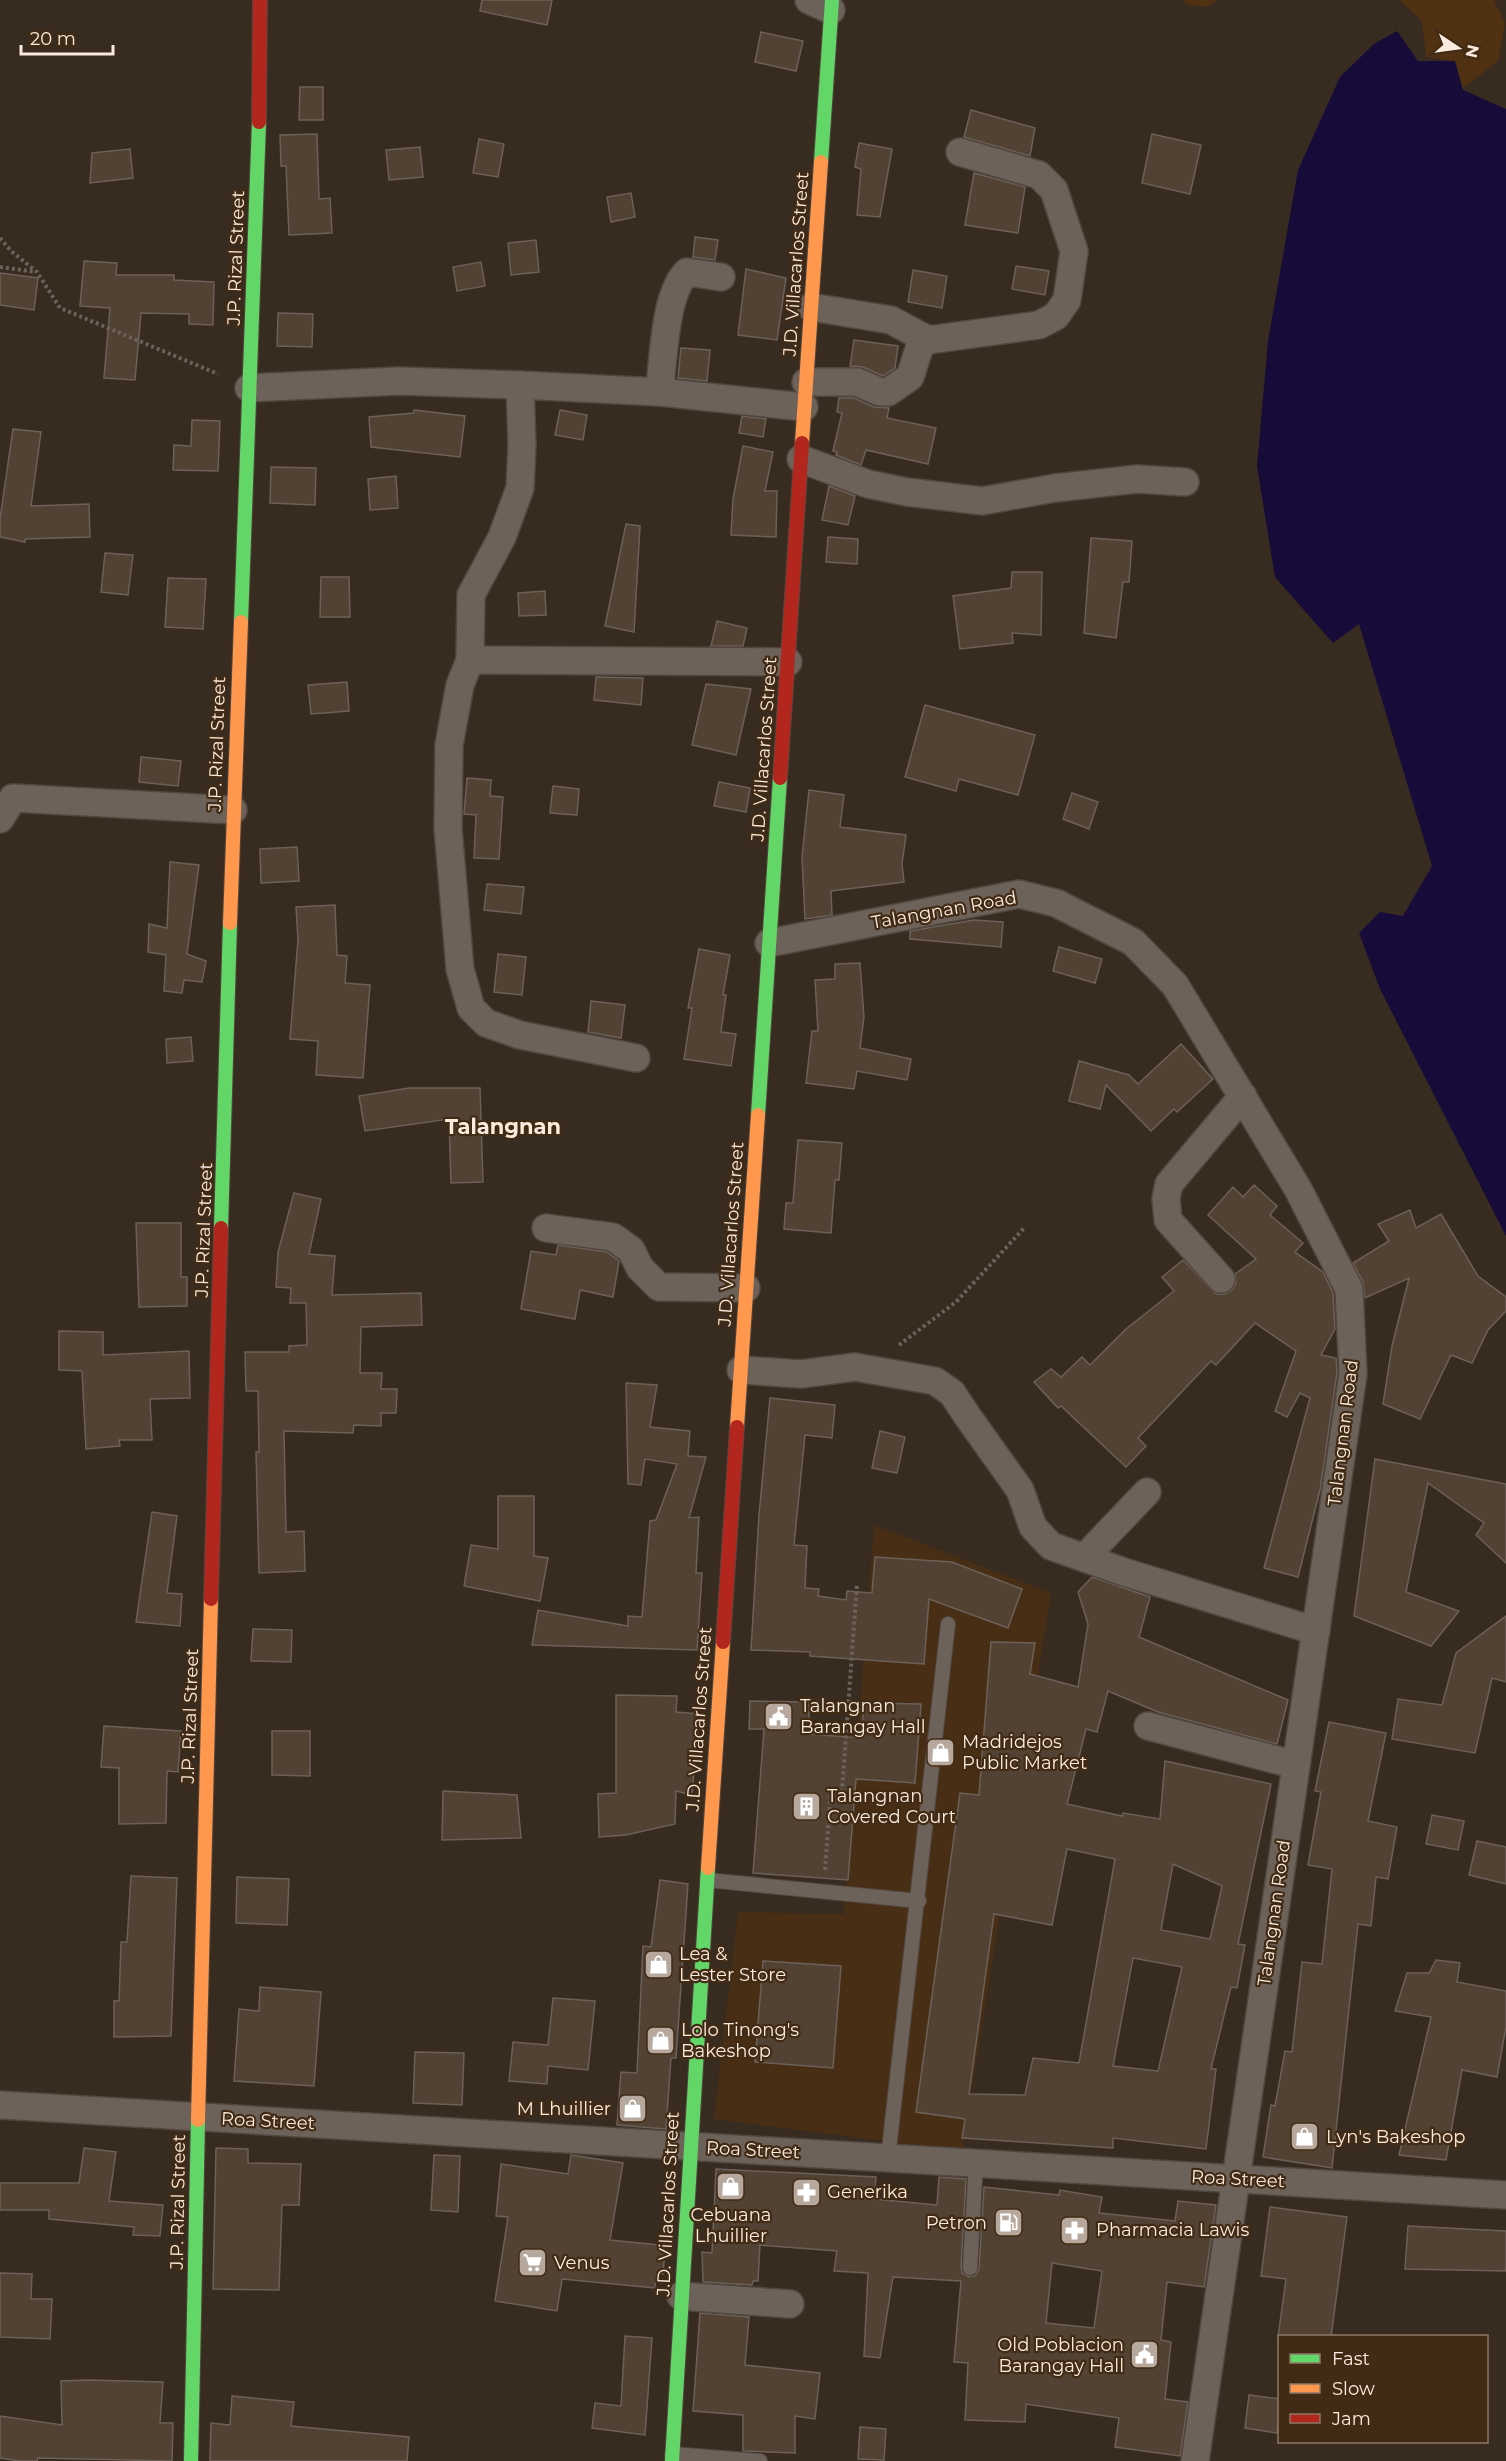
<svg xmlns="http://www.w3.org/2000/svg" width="1506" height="2461" font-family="Montserrat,sans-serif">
<rect width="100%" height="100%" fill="#382b20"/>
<path fill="#482e15" d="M874,1525L1051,1593L962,2151L714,2119L738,1912L844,1914Z"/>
<g fill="#503112">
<path d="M1184,0H1218L1206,7L1186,4Z"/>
<path d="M1400,0H1494L1505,23L1498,61L1462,89L1455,61L1426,57L1422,21Z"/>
</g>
<path fill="#170c39" d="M1397,31L1418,61H1455L1463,90L1506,109V1236L1380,989L1359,933L1380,912L1403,916L1432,866L1359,624L1333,643L1275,577L1257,466L1268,341L1298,170L1340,77L1374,44Z"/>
<g fill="#514234" stroke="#6c6158" stroke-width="1.5" fill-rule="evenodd">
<path d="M482,0H552L547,25L480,11Z"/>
<path d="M761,32L803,41L796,71L755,62Z"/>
<path d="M300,87H323V120H299Z"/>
<path d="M971,110L1035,128L1030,156L964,137Z"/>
<path d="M317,134L319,199L330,198L332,233L289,235L286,166H281L280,135Z"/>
<path d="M1152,134L1201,145L1190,194L1142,183Z"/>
<path d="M479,139L504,144L498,177L473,173Z"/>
<path d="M859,143L892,149L880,217L857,215L861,169L855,167Z"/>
<path d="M420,147L423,177L389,180L386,150Z"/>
<path d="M130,149L133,178L90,183L92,153Z"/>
<path d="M974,173L1025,187L1018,233L965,225Z"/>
<path d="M631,193L635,217L611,222L607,197Z"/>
<path d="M695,237L718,240L715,260L693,257Z"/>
<path d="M536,240L539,272L511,275L508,243Z"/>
<path d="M84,261L117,263L116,275H174V280L214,282L213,325L189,324V314L141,313L135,380L104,378L110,308L80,306Z"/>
<path d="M481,262L485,286L457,291L453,267Z"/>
<path d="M1016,266L1049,271L1045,295L1012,289Z"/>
<path d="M746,269L786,278L777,340L738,335Z"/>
<path d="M913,270L947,276L942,308L908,302Z"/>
<path d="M0,273L38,278L34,310L0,305Z"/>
<path d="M278,313L313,314L312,347L277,346Z"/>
<path d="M854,340L898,346L895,368L883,376L863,367L850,366Z"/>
<path d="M681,348L710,350L707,381L678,378Z"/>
<path d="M839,398H854L874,407L889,408L887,418L936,428L928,464L866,450L861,465L836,455L837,452L833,451L842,413L837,412Z"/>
<path d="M414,410L465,416L460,457L371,447L369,417L414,413Z"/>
<path d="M560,410L587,415L583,440L555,435Z"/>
<path d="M742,416L766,419L763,437L739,433Z"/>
<path d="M192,420L220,421L218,471L173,470L174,445L191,446Z"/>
<path d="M13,429L41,432L31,506L89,504L90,537L25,539V542L0,537V519Z"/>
<path d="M743,446L773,452L765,491H777L776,537L731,535L733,499Z"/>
<path d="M271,467L316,468L315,505L270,503Z"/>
<path d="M396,476L398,508L370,510L368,479Z"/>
<path d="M829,486L855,496L848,525L822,520Z"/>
<path d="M626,524L640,526L634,632L605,626Z"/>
<path d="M828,537L858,539L857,564L826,562Z"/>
<path d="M1091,538L1132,541L1129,582H1123L1116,638L1084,633Z"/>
<path d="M105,553L133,555L128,595L101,592Z"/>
<path d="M1012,572H1042L1041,635L1012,633L1013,643L960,649L953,596L1011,588Z"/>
<path d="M321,577H349L350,617H320Z"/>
<path d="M168,578L206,579L203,629L165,627Z"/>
<path d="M545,591L546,615L519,616L518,593Z"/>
<path d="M717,621L747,628L743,646H711Z"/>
<path d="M596,677L643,678L641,705L594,700Z"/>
<path d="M347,682L349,711L311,714L308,685Z"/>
<path d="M706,684L751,689L736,755L692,745Z"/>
<path d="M925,705L1035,735L1018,795L959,779L956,791L905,777Z"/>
<path d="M141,757L181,761L178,786L139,782Z"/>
<path d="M467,778L491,780L490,796L503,797L499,859L474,858L476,815L464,814Z"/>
<path d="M719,782L750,788L746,812L714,806Z"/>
<path d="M553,786L579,789L577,815L550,813Z"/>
<path d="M809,790L844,795L840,827L906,835L902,864L904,882L831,891L832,915L805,919L802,857Z"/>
<path d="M1072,793L1098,802L1089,829L1063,819Z"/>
<path d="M297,847L299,881L261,883L260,849Z"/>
<path d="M170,862L199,865L187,954L206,961L202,982L184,980L182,993L164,991L166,955L148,952L149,924L167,928Z"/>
<path d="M487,884L524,887L521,914L484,910Z"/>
<path d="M335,905L337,955L347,956L345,983L370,985L363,1078L316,1075L318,1041L290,1039L298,940L296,907Z"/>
<path d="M974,920L1003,922L1001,947L910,939V931Z"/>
<path d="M1059,947L1102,959L1095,983L1053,971Z"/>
<path d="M699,949L730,955L723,995H726L721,1032L736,1034L731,1066L684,1059L692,1008H688Z"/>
<path d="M498,954L526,957L522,995L494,992Z"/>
<path d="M860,963L864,1017L860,1048L911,1059L907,1080L857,1071L854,1089L806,1083L812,1031H818L815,980L835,979V964Z"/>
<path d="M591,1001L625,1005L621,1038L588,1032Z"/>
<path d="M191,1037L193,1061L167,1063L166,1039Z"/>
<path d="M1181,1044L1213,1079L1177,1112L1174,1109L1151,1131L1106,1085L1100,1109L1069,1101L1079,1061L1129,1075L1138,1084Z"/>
<path d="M409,1088H480L483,1182L451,1183L449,1119L365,1131L359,1096Z"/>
<path d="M798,1140L842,1143L839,1180H835L831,1233L784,1229L786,1203H793Z"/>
<path d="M1254,1185L1277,1206L1270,1215L1303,1243L1295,1252L1323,1272L1333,1293L1335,1329L1321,1355L1336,1358L1337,1373L1320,1490L1298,1577L1264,1568L1310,1398L1300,1393L1287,1417L1275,1411L1296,1351L1255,1323L1216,1365L1211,1361L1138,1438L1146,1446L1126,1467L1061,1406L1058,1408L1034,1382L1051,1369L1061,1377L1082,1357L1090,1365L1126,1329L1174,1291L1162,1277L1183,1260L1216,1294H1225L1232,1290L1236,1283L1235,1274L1256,1259L1208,1215L1233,1187L1243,1197Z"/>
<path d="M294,1193L321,1199L309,1254L335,1256L332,1295L421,1293L422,1325L361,1327L360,1373H382L381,1389H397L396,1413H381V1426L354,1425L353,1433L284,1431L286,1532L304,1531L305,1571L259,1573L256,1452H259L258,1391H246L245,1352H289V1346L307,1345L306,1303H290L291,1288L276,1287L278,1252Z"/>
<path d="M1410,1210L1416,1228L1441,1214L1478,1276L1506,1297V1311L1488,1330L1472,1363L1451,1355L1420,1419L1383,1404L1392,1346L1409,1278L1365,1298L1363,1282L1353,1263L1389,1241L1378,1224Z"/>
<path d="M136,1223H181V1277H187V1306L139,1307Z"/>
<path d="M558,1245L607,1252L619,1261L613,1297L580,1290L575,1319L521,1309L531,1251L556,1255Z"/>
<path d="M59,1331L103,1332V1355L189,1351L190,1398L150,1399L152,1440H119L120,1446L86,1449L82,1371L59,1370Z"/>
<path d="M626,1383L657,1385L650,1427L690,1431L688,1456L706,1457L689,1518L699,1517L696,1573H702L697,1650L532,1645L538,1610L628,1626V1616L642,1617L650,1521L656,1520L677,1464L645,1459L641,1485L628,1484Z"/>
<path d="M770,1398L835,1405L832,1438L805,1435L794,1545L807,1546L805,1588L819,1589L818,1596L846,1600L847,1591L872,1593L875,1557L952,1562L1022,1589L1008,1628L929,1599L924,1664L810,1656V1652L751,1650L759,1515Z"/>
<path d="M880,1431L905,1437L897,1473L872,1468Z"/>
<path d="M1375,1459L1506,1484V1563L1476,1535L1484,1523L1428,1483L1406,1592L1459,1611L1431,1646L1354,1616Z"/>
<path d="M498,1496H534V1556L548,1558L540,1601L464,1586L471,1545L498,1549Z"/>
<path d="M152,1512L177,1516L167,1593L182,1594L180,1626L136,1622Z"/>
<path d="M1092,1577L1150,1597L1139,1637L1288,1700L1277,1744L1158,1712L1108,1691L1097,1732L1086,1729L1067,1804L1122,1816L1123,1813L1160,1819L1165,1761L1271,1784L1238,1944L1245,1945L1237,1988L1231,1987L1211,2069H1216L1206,2149L1113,2138V2148L962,2138L965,2119L916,2112L960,1793L979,1795L991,1642L1035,1643L1030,1674L1078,1687L1088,1624L1078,1592ZM1067,1849L1115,1859L1079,2063L1033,2058L1025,2095L969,2094L994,1914L1052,1925ZM1173,1864L1222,1886L1210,1939L1161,1930ZM1133,1958L1182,1967L1158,2071L1113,2066Z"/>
<path d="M1506,1616V1682L1492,1678L1475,1753L1392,1739L1398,1699L1442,1705L1456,1653Z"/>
<path d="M253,1629L292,1630L291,1662L251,1661Z"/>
<path d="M616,1695L677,1696L676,1712L699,1714L692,1795L676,1791L675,1824L626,1835L599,1837L598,1794L616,1793Z"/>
<path d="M750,1701L809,1702V1734L861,1738L864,1703L921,1704L915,1783L856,1779L848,1880L753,1873L764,1729H749Z"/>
<path d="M1329,1722L1386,1733L1368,1821L1397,1827L1388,1879L1376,1877L1371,1926L1358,1924L1332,2168L1263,2157L1271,2105L1275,2106L1285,2051L1292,2052L1302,1962L1322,1964L1332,1869L1308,1865L1321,1792L1315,1791Z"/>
<path d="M104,1726L181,1731L178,1772L167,1771L166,1823L119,1824V1768L101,1767Z"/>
<path d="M272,1731H310V1776L272,1775Z"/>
<path d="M443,1791L517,1795L521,1838L442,1840Z"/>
<path d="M1432,1815L1464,1821L1458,1850L1426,1844Z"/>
<path d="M1477,1841L1506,1847V1884L1469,1875Z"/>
<path d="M131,1876L177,1878L171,2036L114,2037V2001H119L121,1942H127Z"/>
<path d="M237,1877L289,1879L287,1925L236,1923Z"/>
<path d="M660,1880L688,1884L676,2058H671L666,2129L617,2125L621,2072L637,2073L643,1946L651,1947Z"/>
<path d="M1436,1960L1460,1963L1457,1982L1506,1991V2027L1497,2077L1462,2070L1446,2160L1399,2155L1431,2017L1395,2011L1407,1973H1429Z"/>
<path d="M763,1961L841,1966L833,2068L755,2062Z"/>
<path d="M260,1987L321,1992L314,2086L234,2081L239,2009L259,2011Z"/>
<path d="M553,1998L595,2001L588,2070L548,2066L547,2084L509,2081L513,2042L548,2045Z"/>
<path d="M415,2052L464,2053L462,2105L413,2103Z"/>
<path d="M84,2148L116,2152L109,2201L163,2205L160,2236L133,2235L134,2227L49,2219V2210H0V2183H79Z"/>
<path d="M216,2148L248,2149V2163L301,2164L299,2205H282L279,2290L213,2289Z"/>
<path d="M434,2155L460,2156L458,2212L431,2210Z"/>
<path d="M571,2155L623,2163L610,2240L659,2245V2249L665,2250L663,2274H656L655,2288L562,2279L557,2311L495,2301L508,2217L496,2216L501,2164L568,2174Z"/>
<path d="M716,2169L876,2177L874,2199L937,2205L939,2177L966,2179L961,2267L962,2273L969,2277L975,2276L979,2269L984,2187L1059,2195L1060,2190L1102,2197L1099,2213L1175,2221L1178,2201L1216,2205L1204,2287L1167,2282L1161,2340L1171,2342L1165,2399L1188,2402L1180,2456L1115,2447L1119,2418L1026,2404L1025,2422L965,2420L968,2363L954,2362L961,2281L893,2277L880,2358L864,2356L868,2273L834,2271L837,2251L760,2245L758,2281H753L752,2285L703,2282L702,2252L712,2253ZM1052,2263L1102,2271L1094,2328L1046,2323Z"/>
<path d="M1270,2207L1347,2217L1331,2337H1278L1286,2279L1261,2276Z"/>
<path d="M1408,2226L1506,2231V2271L1405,2269Z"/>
<path d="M0,2273L32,2274L31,2299H52L50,2339L0,2337Z"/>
<path d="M700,2313L749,2317L745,2365L820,2373L815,2419L795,2416V2453L743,2451V2415L693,2411Z"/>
<path d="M625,2336L652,2338L645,2435L592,2428L595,2403L621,2406Z"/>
<path d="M88,2380L163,2382L160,2423H173L172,2461L38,2458L37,2461H20L0,2458V2416L62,2425L61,2381Z"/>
<path d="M1249,2395L1280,2399L1277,2433L1245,2428Z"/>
<path d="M232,2396L294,2402L291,2426L409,2437L407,2461H210L211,2423L230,2425Z"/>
<path d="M860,2427L886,2429L884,2460L858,2459Z"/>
</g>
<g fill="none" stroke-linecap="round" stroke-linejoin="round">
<defs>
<g id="lane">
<path d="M707,1880L919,1901"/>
<path d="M888,2158L948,1624"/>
<path d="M970,2268L976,2163"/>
<path d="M672,2454L760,2461"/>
</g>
<g id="street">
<path d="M809,0L831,10"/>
<path d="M811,307L891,320L928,340"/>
<path d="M806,382H857L880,392H888L910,377L920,346L928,340L1039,325L1056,316L1067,300L1074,251L1054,190L1039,175L960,152"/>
<path d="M249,388L399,381L520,385"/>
<path d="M659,392C664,360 664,294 687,272L721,277"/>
<path d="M801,459L868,484L907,492L982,501L1055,488L1137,479L1185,482"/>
<path d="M470,660L788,662"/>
<path d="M0,819L13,798L233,810"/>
<path d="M769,943L1019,894L1056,903L1133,942L1175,985L1298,1189L1349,1289L1353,1374L1195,2461"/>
<path d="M636,1058L520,1035L486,1023L471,1008L460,969L448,828L449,745L460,685L470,660L471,595L502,537L520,488L522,445L520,385L659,392L804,407"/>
<path d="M546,1228L613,1237L631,1250L640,1268L659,1287L746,1288"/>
<path d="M1221,1279L1168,1220L1166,1198L1169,1184L1243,1096"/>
<path d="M741,1370L801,1374L855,1367L935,1381L952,1393L968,1417L1020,1490L1033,1527L1051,1546L1124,1572L1316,1631"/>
<path d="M1085,1557L1147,1492"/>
<path d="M1148,1726L1296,1765"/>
<path d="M0,2105L1506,2195"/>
<path d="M681,2296L790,2304"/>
</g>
<g id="fast">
<path d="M821,162L832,0"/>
<path d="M241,622L259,122"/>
<path d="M758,1115L780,778"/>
<path d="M221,1228L230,923"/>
<path d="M191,2461L198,2120"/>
<path d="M672,2461L708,1868"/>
</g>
<g id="slow">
<path d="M802,443L821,162"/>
<path d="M230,923L241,622"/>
<path d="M737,1427L758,1115"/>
<path d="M708,1868L723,1642"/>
<path d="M198,2120L211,1599"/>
</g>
<g id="jam">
<path d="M259,122L260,0"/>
<path d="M780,778L802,443"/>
<path d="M211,1599L221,1228"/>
<path d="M723,1642L737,1427"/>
</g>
</defs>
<use href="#lane" stroke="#52473e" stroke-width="16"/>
<use href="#street" stroke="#52473e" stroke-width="30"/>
<use href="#fast" stroke="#52473e" stroke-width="16"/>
<use href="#slow" stroke="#52473e" stroke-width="16"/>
<use href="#jam" stroke="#52473e" stroke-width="16"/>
<g stroke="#6c625a" stroke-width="4" stroke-dasharray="3 3" stroke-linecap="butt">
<path d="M0,238L11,251L37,272L60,308L218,374"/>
<path d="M0,267L36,272"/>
<path d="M899,1345L956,1302L1025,1227"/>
<path d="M825,1870L831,1790L842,1791L857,1584"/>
</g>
<use href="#lane" stroke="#6d625a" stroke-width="14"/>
<use href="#street" stroke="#6d625a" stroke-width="27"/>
<use href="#fast" stroke="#63d668" stroke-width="14"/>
<use href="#slow" stroke="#ff974d" stroke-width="14"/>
<use href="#jam" stroke="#b3261e" stroke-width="14"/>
</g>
<defs>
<symbol id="civic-square" viewBox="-11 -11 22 22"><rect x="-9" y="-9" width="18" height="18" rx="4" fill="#b6a89c" stroke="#422b15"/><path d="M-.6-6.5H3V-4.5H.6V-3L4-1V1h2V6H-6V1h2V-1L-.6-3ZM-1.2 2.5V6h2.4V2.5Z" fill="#fff"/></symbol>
<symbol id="shop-square" viewBox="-11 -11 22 22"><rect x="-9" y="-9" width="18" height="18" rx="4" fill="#b6a89c" stroke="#422b15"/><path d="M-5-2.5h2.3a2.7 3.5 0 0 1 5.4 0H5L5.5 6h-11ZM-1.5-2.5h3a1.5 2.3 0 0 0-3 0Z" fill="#fff"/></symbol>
<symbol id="building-square" viewBox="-11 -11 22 22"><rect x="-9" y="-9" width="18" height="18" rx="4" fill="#b6a89c" stroke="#422b15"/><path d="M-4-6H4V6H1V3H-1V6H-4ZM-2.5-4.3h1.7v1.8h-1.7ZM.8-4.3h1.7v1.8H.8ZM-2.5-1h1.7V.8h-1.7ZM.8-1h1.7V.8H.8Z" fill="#fff"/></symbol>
<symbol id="pharmacy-square" viewBox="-11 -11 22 22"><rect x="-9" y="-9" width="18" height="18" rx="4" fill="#b6a89c" stroke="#422b15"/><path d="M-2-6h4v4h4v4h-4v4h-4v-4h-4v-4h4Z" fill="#fff"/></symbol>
<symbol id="fuel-square" viewBox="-11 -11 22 22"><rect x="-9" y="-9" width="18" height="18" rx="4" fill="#b6a89c" stroke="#422b15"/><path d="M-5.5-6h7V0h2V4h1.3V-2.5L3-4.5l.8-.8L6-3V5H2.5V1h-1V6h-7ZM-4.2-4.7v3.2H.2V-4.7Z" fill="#fff"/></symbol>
<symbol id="supermarket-square" viewBox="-11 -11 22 22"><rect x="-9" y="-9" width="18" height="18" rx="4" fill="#b6a89c" stroke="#422b15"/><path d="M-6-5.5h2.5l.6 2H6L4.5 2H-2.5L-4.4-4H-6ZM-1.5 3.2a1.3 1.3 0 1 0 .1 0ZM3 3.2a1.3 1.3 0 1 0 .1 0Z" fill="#fff"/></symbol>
</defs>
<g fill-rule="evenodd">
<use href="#civic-square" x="762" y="1700" width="33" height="33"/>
<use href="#shop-square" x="924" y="1736" width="33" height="33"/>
<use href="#building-square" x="790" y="1790" width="33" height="33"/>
<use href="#shop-square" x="642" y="1948" width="33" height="33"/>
<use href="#shop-square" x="644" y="2024" width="33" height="33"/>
<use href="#shop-square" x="616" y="2092" width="33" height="33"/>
<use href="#shop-square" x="1288" y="2120" width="33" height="33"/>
<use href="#shop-square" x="714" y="2170" width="33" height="33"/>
<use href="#pharmacy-square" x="790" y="2176" width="33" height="33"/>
<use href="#fuel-square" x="992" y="2206" width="33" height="33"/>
<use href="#pharmacy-square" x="1058" y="2214" width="33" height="33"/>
<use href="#supermarket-square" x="516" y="2246" width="33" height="33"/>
<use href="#civic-square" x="1128" y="2338" width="33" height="33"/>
</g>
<g text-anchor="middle" stroke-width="4.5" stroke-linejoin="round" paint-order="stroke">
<g font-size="18" fill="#faebde" stroke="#422b15">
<text transform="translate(236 258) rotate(-88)" y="6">J.P. Rizal Street</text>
<text transform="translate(796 264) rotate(-86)" y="6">J.D. Villacarlos Street</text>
<text transform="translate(217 744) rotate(-88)" y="6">J.P. Rizal Street</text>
<text transform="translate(764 749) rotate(-86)" y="6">J.D. Villacarlos Street</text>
<text transform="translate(944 910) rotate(-10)" y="6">Talangnan Road</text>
<text transform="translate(204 1230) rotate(-88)" y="6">J.P. Rizal Street</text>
<text transform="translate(731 1234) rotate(-86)" y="6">J.D. Villacarlos Street</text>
<text transform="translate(1343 1433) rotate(-83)" y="6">Talangnan Road</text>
<text transform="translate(190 1716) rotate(-88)" y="6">J.P. Rizal Street</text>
<text transform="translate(699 1719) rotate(-86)" y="6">J.D. Villacarlos Street</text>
<text transform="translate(1274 1913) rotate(-82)" y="6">Talangnan Road</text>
<text transform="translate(268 2121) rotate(3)" y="6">Roa Street</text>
<text transform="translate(753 2150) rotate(3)" y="6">Roa Street</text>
<text transform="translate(1238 2179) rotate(3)" y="6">Roa Street</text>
<text transform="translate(178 2202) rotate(-89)" y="6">J.P. Rizal Street</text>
<text transform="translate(668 2204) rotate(-87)" y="6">J.D. Villacarlos Street</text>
</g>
<g font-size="18" fill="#faebde" stroke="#422b15" text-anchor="start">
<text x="800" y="1712">Talangnan<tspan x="800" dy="21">Barangay Hall</tspan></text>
<text x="962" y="1748">Madridejos<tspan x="962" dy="21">Public Market</tspan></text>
<text x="827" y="1802">Talangnan<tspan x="827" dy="21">Covered Court</tspan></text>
<text x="679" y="1960">Lea &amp;<tspan x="679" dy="21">Lester Store</tspan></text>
<text x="681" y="2036">Lolo Tinong's<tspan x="681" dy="21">Bakeshop</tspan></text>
<text x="611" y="2115" text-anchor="end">M Lhuillier</text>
<text x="1326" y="2143">Lyn's Bakeshop</text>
<text x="827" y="2198">Generika</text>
<text x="731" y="2221" text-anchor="middle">Cebuana<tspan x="731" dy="21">Lhuillier</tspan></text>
<text x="987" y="2229" text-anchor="end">Petron</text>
<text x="1096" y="2236">Pharmacia Lawis</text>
<text x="554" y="2269">Venus</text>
<text x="1124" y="2351" text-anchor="end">Old Poblacion<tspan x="1124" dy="21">Barangay Hall</tspan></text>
</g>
<g font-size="21" font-weight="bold" fill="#faebde" stroke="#422b15">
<text x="503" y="1134">Talangnan</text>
</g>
</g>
<rect x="1278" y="2335" width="210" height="108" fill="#422b15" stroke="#8c7865" stroke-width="1.5"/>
<rect x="1290" y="2354" width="30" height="9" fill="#63d668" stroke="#8c7865" stroke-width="1.5"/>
<text x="1332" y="2365" font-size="18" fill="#faebde">Fast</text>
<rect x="1290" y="2384" width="30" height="9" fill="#ff974d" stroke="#8c7865" stroke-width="1.5"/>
<text x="1332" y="2395" font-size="18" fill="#faebde">Slow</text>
<rect x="1290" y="2414" width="30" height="9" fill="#b3261e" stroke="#8c7865" stroke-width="1.5"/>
<text x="1332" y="2425" font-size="18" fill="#faebde">Jam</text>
<g transform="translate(1458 48) rotate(103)" stroke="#422b15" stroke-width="4.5" paint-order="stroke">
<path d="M0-4.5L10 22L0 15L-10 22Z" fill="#faebde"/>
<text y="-9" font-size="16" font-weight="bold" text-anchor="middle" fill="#faebde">N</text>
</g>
<path d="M21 45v9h92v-9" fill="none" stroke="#faebde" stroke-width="3"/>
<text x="30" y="45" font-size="18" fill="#faebde" stroke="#422b15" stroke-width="4.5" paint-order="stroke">20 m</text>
</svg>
